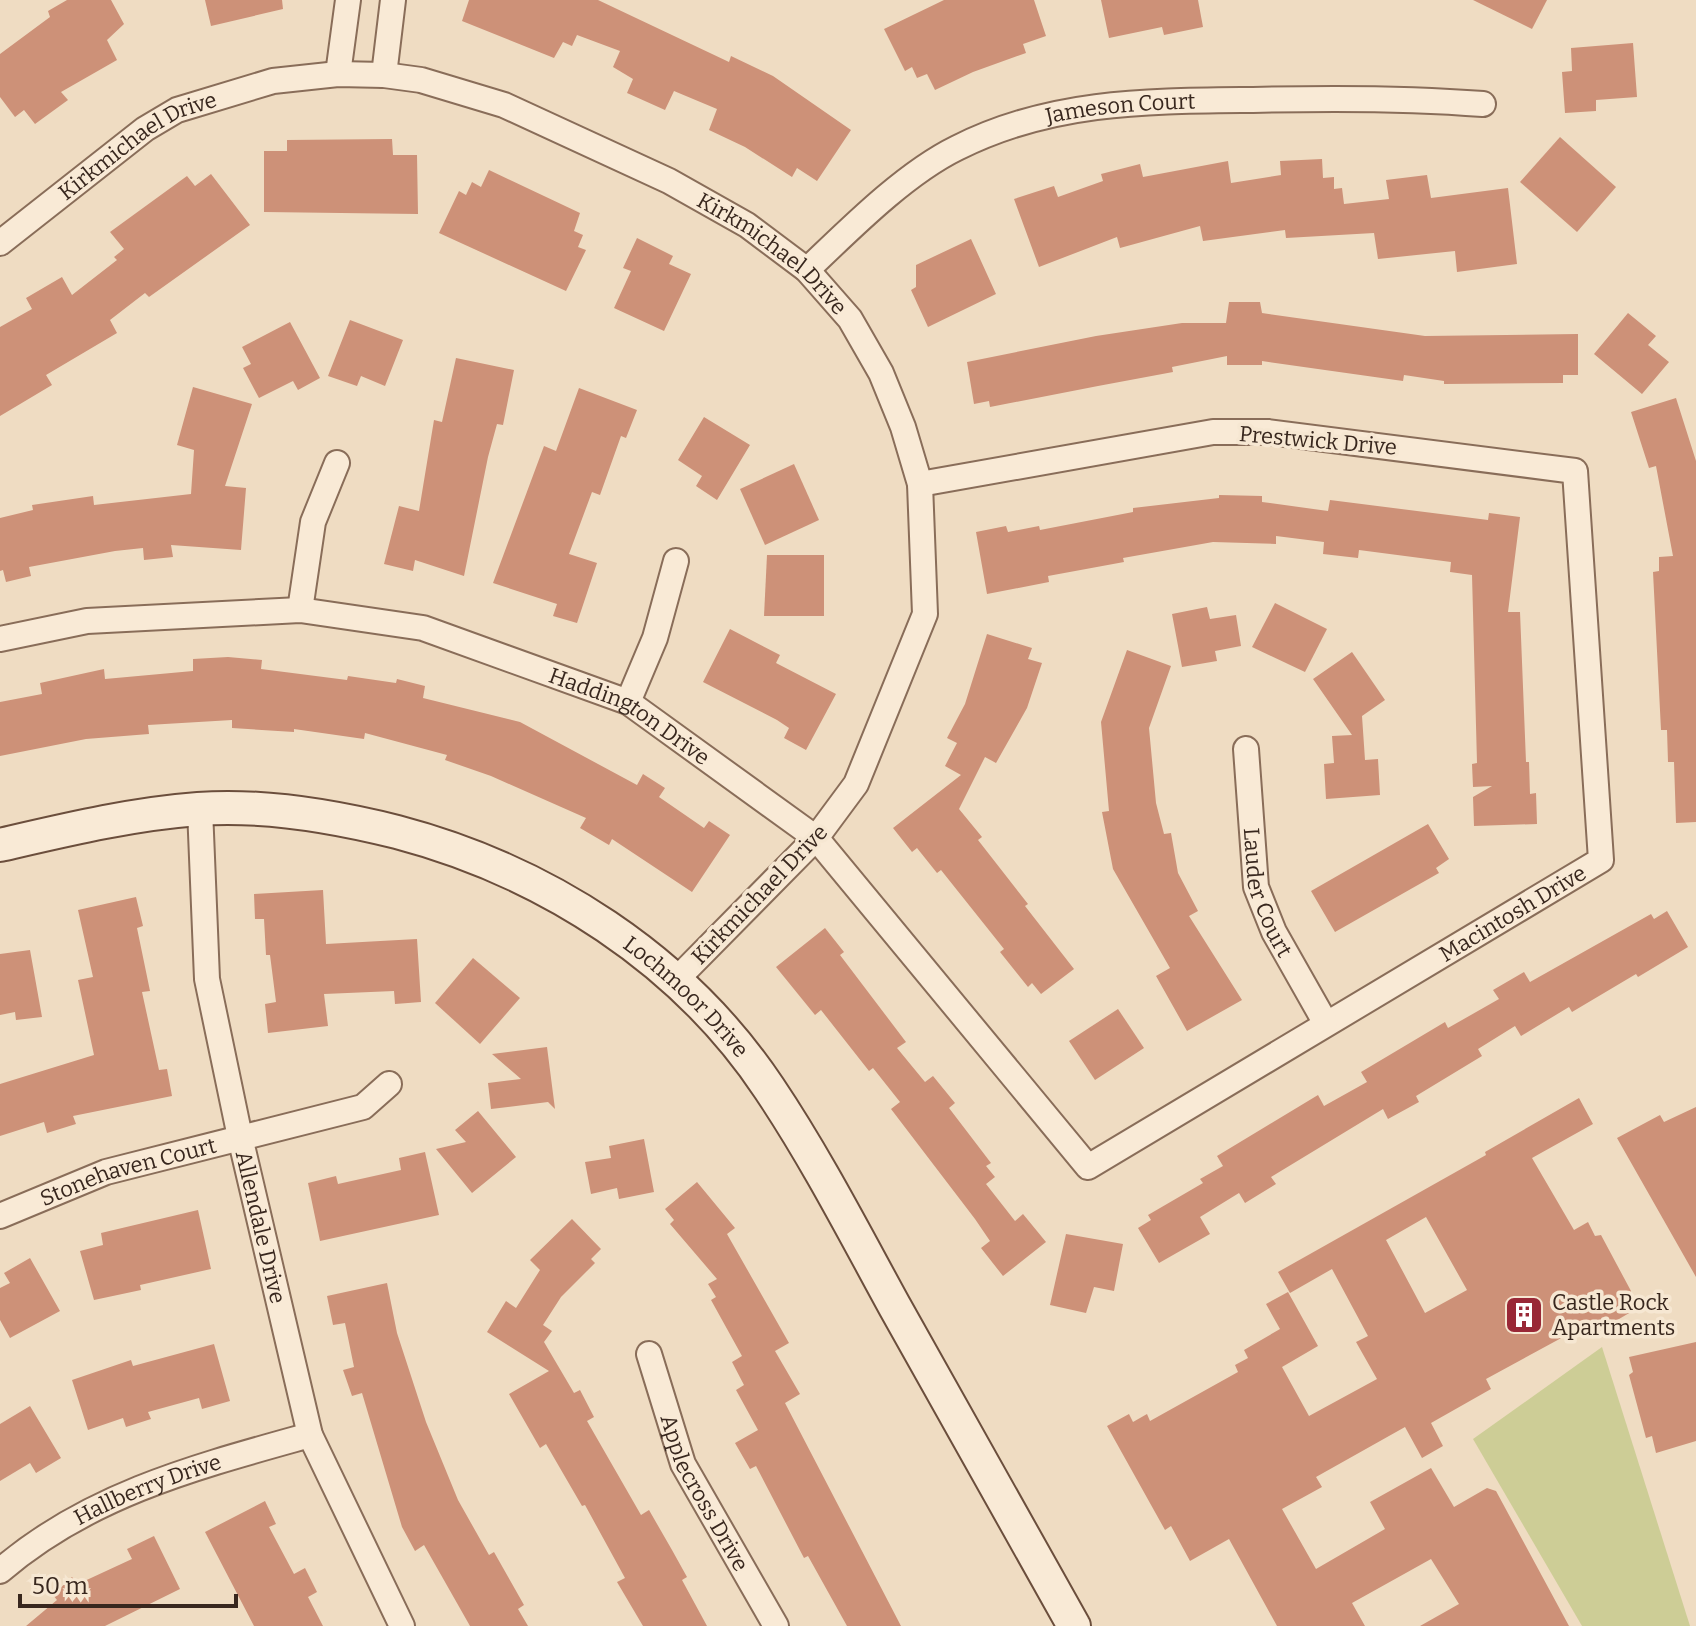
<svg xmlns="http://www.w3.org/2000/svg" width="1696" height="1626" font-family="Bitter,serif">
<rect width="100%" height="100%" fill="#efdcc2"/>
<path fill="#cdcd96" d="M1602,1347L1690,1626H1582L1473,1439Z"/>
<g fill="#cd9178" fill-rule="evenodd">
<path d="M67,0H111L124,24L107,40L117,60L61,92L68,100L35,124L24,110L15,117L0,97V54L50,17L48,11Z"/>
<path d="M205,0H282L283,9L211,26Z"/>
<path d="M469,0H598L729,62L731,56L773,76L851,130L817,181L797,168L792,177L745,147L709,130L717,109L674,91L665,110L627,93L633,79L613,67L620,51L577,35L572,46L563,42L554,58L462,21Z"/>
<path d="M944,0H1034L1046,36L1023,44L1026,53L973,72L935,90L927,74L917,78L912,67L905,71L884,29Z"/>
<path d="M1101,0H1198L1203,27L1164,35L1162,27L1109,38Z"/>
<path d="M1473,0H1547L1532,29Z"/>
<path d="M1633,43L1637,97L1596,100V111L1565,113L1562,72L1572,71L1571,48Z"/>
<path d="M1560,137L1616,187L1577,232L1520,182Z"/>
<path d="M392,139L393,155H417L418,214L264,212V151H287V140Z"/>
<path d="M1322,159L1323,178L1334,177V189L1342,188L1344,204L1389,199L1386,180L1427,175L1431,198L1508,188L1517,264L1457,272L1455,251L1378,259L1374,233L1286,238L1285,230L1203,241L1200,226L1120,248L1117,237L1039,267L1014,199L1054,186L1058,197L1103,181L1101,174L1140,164L1143,177L1228,161L1231,183L1281,175L1280,161Z"/>
<path d="M489,170L580,213L574,231L583,235L578,247L586,250L566,291L439,233L459,191L466,195L472,182L481,187Z"/>
<path d="M211,174L250,225L149,297L145,293L110,320L117,333L46,375L52,385L0,416V327L32,309L26,298L62,277L72,295L117,260L114,257L124,249L110,232L187,176L195,186Z"/>
<path d="M637,238L673,256L669,264L691,274L664,331L614,308L631,271L623,268Z"/>
<path d="M971,239L996,294L928,327L911,290L916,287V265Z"/>
<path d="M1229,302H1260L1262,313L1425,336L1578,334V375H1563V383L1444,384V381L1404,375L1403,381L1262,361V365H1227V356L1172,367L1173,372L1098,386L990,407L989,401L974,404L967,362L1096,336L1182,323H1226Z"/>
<path d="M1628,313L1656,336L1648,345L1669,362L1642,394L1594,354Z"/>
<path d="M350,320L403,340L385,386L361,376L357,386L328,376Z"/>
<path d="M290,322L320,378L298,390L293,381L259,398L243,368L251,364L242,347Z"/>
<path d="M456,358L514,370L503,425L497,424L488,457L464,576L415,560L413,571L384,564L399,506L419,511L434,420L442,422Z"/>
<path d="M193,387L252,404L225,486L246,488L241,550L171,545L173,557L144,560L143,548L115,551L29,567L31,576L6,582L3,570L0,571V518L33,510L32,505L93,496L94,505L191,494L194,450L177,445Z"/>
<path d="M579,388L637,410L626,438L621,436L600,495L592,492L569,554L597,563L577,623L553,616L557,604L493,583L544,446L556,451Z"/>
<path d="M1676,398L1696,461V822L1676,823L1674,762H1668L1667,730H1661L1653,572L1659,571V557L1673,556L1656,466L1649,468L1631,412Z"/>
<path d="M704,417L750,445L717,500L696,486L702,476L678,460Z"/>
<path d="M794,464L819,520L765,545L740,489Z"/>
<path d="M1219,495L1262,496V502L1328,511L1330,500L1488,520L1489,513L1520,517L1508,612H1520L1526,762H1529L1530,794L1536,793L1537,824L1474,826L1473,797L1492,786L1473,787L1472,764L1477,763L1472,575L1450,572L1451,562L1359,550L1358,558L1323,554L1324,542L1276,536V544L1213,542L1123,558L1124,562L1048,576L1049,582L987,594L976,532L1006,526L1008,532L1039,526L1040,530L1133,512V508L1219,498Z"/>
<path d="M767,555H824V616H764Z"/>
<path d="M1275,603L1327,629L1305,672L1252,647Z"/>
<path d="M1207,607L1210,619L1236,615L1241,646L1215,651L1217,661L1182,667L1172,614Z"/>
<path d="M730,629L780,655L776,663L836,694L806,750L784,738L789,728L777,720L703,682Z"/>
<path d="M987,634L1032,648L1028,659L1042,663L1027,708L996,763L985,757L959,809L982,837L978,840L1028,904L1025,906L1074,969L1041,994L1032,983L1028,987L1000,952L1004,949L941,870L937,873L917,848L912,852L893,828L961,775L945,766L957,743L947,738L965,704Z"/>
<path d="M1127,650L1171,666L1149,728L1156,803L1164,834L1171,833L1178,873L1198,911L1189,916L1242,1000L1187,1031L1156,976L1170,968L1113,869L1102,812L1109,811L1101,722Z"/>
<path d="M1352,652L1385,700L1362,716L1365,760L1378,759L1380,795L1326,799L1324,764L1334,763L1332,736L1352,735L1313,679Z"/>
<path d="M228,657L262,660L261,669L347,680L348,676L396,683L397,679L425,686L423,698L520,722L637,785L643,774L665,788L659,797L704,828L709,821L730,835L692,892L612,839L609,845L580,828L586,818L491,776L445,760L447,755L365,733L364,739L294,729V732L232,728V720L148,725L149,734L86,739L0,756V702L42,694L40,683L104,669L105,679L193,671V659Z"/>
<path d="M1428,824L1449,859L1436,868L1439,873L1335,932L1311,891Z"/>
<path d="M323,890L326,944L417,939L421,1002L395,1004L394,991L324,994L328,1026L268,1033L265,1004L276,1002L270,955H266L264,919H255L254,894Z"/>
<path d="M136,897L143,926L137,928L150,991L142,992L159,1070L167,1069L172,1096L73,1116L76,1124L47,1133L44,1122L0,1136V1084L94,1055L78,980L93,977L78,910Z"/>
<path d="M1667,911L1688,947L1638,977L1636,974L1572,1012L1569,1007L1521,1036L1515,1026L1478,1049L1482,1056L1416,1096L1419,1102L1388,1119L1383,1109L1271,1177L1276,1184L1245,1203L1239,1193L1200,1217L1210,1234L1159,1263L1138,1228L1151,1220L1148,1215L1203,1183L1200,1179L1223,1166L1217,1156L1318,1095L1324,1106L1367,1082L1361,1072L1445,1022L1448,1028L1499,999L1493,990L1524,972L1530,982L1651,914L1654,919Z"/>
<path d="M825,928L844,952L840,955L906,1042L897,1048L925,1082L933,1076L955,1103L949,1108L991,1163L986,1166L995,1177L986,1184L1015,1221L1023,1214L1046,1242L1003,1276L981,1248L990,1241L975,1219L891,1109L900,1102L873,1068L869,1071L821,1010L815,1015L776,967Z"/>
<path d="M30,950L42,1017L16,1020L15,1012L0,1015V954Z"/>
<path d="M473,958L520,998L480,1044L435,1003Z"/>
<path d="M1118,1009L1144,1048L1095,1080L1069,1041Z"/>
<path d="M547,1047L555,1109L548,1102L491,1109L488,1083L521,1079L492,1054Z"/>
<path d="M1579,1098L1593,1124L1532,1158L1574,1230L1588,1222L1595,1236L1601,1235L1631,1291L1629,1296L1636,1309L1602,1329L1589,1323L1486,1379L1491,1389L1431,1423L1443,1446L1422,1458L1405,1427L1316,1477L1322,1487L1282,1509L1316,1569L1385,1529L1370,1502L1431,1468L1454,1507L1487,1488L1496,1491L1569,1626H1420L1459,1604L1431,1559L1352,1603L1365,1626H1277L1229,1539L1190,1561L1171,1526L1165,1530L1107,1426L1129,1414L1133,1422L1147,1414L1150,1421L1238,1372L1235,1365L1248,1358L1244,1350L1280,1329L1266,1304L1288,1292L1318,1346L1282,1367L1309,1416L1377,1379L1356,1342L1368,1336L1332,1269L1290,1293L1278,1272L1486,1155L1485,1152ZM1426,1217L1467,1290L1425,1313L1386,1240Z"/>
<path d="M1696,1107V1277L1617,1138L1660,1115L1664,1122Z"/>
<path d="M478,1111L516,1157L472,1193L436,1149L466,1142L455,1130Z"/>
<path d="M644,1139L654,1192L619,1199L617,1188L591,1194L585,1162L611,1158L609,1146Z"/>
<path d="M425,1152L439,1215L320,1241L308,1183L336,1176L338,1184L401,1170L399,1158Z"/>
<path d="M697,1182L735,1228L727,1234L789,1343L775,1351L800,1394L785,1403L901,1626H847L808,1556L804,1558L756,1466L750,1469L735,1443L758,1430L736,1390L744,1385L732,1362L742,1356L711,1300L716,1297L708,1284L717,1279L670,1224L674,1220L665,1209Z"/>
<path d="M198,1210L211,1269L140,1285L141,1290L94,1300L80,1251L103,1245L101,1233Z"/>
<path d="M572,1219L601,1249L591,1259L595,1263L561,1297L543,1325L552,1331L544,1342L574,1393L580,1390L594,1417L587,1421L641,1515L649,1510L672,1550L687,1577L682,1580L707,1626H643L617,1582L625,1578L585,1505L582,1506L546,1444L540,1448L509,1394L549,1371L487,1332L506,1301L516,1308L540,1270L530,1260Z"/>
<path d="M1066,1234L1123,1244L1114,1291L1094,1287L1086,1313L1050,1305Z"/>
<path d="M30,1258L60,1311L10,1338L0,1320V1288L10,1283L4,1273Z"/>
<path d="M387,1283L397,1333L426,1422L458,1500L489,1555L494,1552L524,1605L518,1609L528,1626H470L424,1545L415,1551L402,1527L362,1393L352,1396L343,1370L354,1367L345,1323L333,1325L327,1296Z"/>
<path d="M1696,1342V1441L1656,1453L1652,1436L1646,1438L1629,1375L1633,1372L1629,1357Z"/>
<path d="M214,1344L230,1401L202,1409L199,1398L148,1412L151,1419L126,1427L123,1418L88,1430L72,1380L131,1360L133,1366Z"/>
<path d="M30,1406L61,1458L36,1473L30,1463L0,1481V1424Z"/>
<path d="M265,1501L276,1524L269,1527L294,1574L305,1568L317,1592L308,1597L323,1626H254L205,1532Z"/>
<path d="M154,1536L180,1589L105,1626H26L57,1600L53,1595L72,1577L78,1584L132,1559L127,1549Z"/>
</g>
<g fill="none" stroke-linecap="round" stroke-linejoin="round">
<defs>
<g id="street">
<path d="M338,74L348,0"/>
<path d="M384,75L393,0"/>
<path id="s1" d="M0,243L145,129L177,110L273,81L338,74L384,75L421,80L504,105L669,181L747,225L807,270L850,319L881,373L903,427L920,484L925,614L856,784L816,838L675,981"/>
<path id="s2" d="M807,270C849,230 904,174 957,148C1052,100 1149,101 1253,100C1330,98 1406,98 1483,104"/>
<path d="M300,610L313,522L337,463"/>
<path id="s3" d="M0,639L87,621L300,610L423,628L628,702L816,838L1088,1167L1601,860L1575,471L1268,432H1213L920,484"/>
<path d="M628,702L655,638L676,561"/>
<path id="s4" d="M1246,749L1256,887L1274,932L1325,1022"/>
<path id="s5" d="M200,809L207,979L240,1137L310,1435L402,1626"/>
<path id="s6" d="M0,1216L106,1172L363,1107L389,1084"/>
<path id="s7" d="M649,1354L683,1464L776,1626"/>
<path id="s8" d="M0,1571C89,1494 199,1466 310,1435"/>
</g>
<g id="secondary">
<path id="s9" d="M0,845C65,830 131,814 198,809C264,804 333,816 397,832C545,871 683,959 769,1088C816,1158 855,1234 895,1307C954,1414 1014,1520 1074,1626"/>
</g>
</defs>
<use href="#street" stroke="#896d59" stroke-width="28"/>
<use href="#secondary" stroke="#6b4e3c" stroke-width="36"/>
<use href="#street" stroke="#f9ead6" stroke-width="24"/>
<use href="#secondary" stroke="#f9ead6" stroke-width="32"/>
</g>
<defs>
<symbol id="building-square" viewBox="-11 -11 22 22"><rect x="-9" y="-9" width="18" height="18" rx="4" fill="#992837" stroke="#f6e7d2"/><path d="M-4-6H4V6H1V3H-1V6H-4ZM-2.5-4.3h1.7v1.8h-1.7ZM.8-4.3h1.7v1.8H.8ZM-2.5-1h1.7V.8h-1.7ZM.8-1h1.7V.8H.8Z" fill="#fff"/></symbol>
</defs>
<g fill-rule="evenodd">
<use href="#building-square" x="1502" y="1293" width="44" height="44"/>
</g>
<g text-anchor="middle" stroke-width="7" stroke-linejoin="round" paint-order="stroke">
<g font-size="22" fill="#38271e" stroke="#f6e7d2">
<text dy="8" stroke="none"><textPath href="#s2" startOffset="364">Jameson Court</textPath></text>
<text dy="8" stroke="none"><textPath href="#s1" startOffset="170">Kirkmichael Drive</textPath></text>
<text dy="8" stroke="none"><textPath href="#s1" startOffset="866">Kirkmichael Drive</textPath></text>
<text transform="translate(1318 440) rotate(5)" y="8">Prestwick Drive</text>
<text dy="8" stroke="none"><textPath href="#s3" startOffset="652">Haddington Drive</textPath></text>
<text dy="8" stroke="none"><textPath href="#s4" startOffset="146">Lauder Court</textPath></text>
<text transform="translate(759 894) rotate(-46)" y="8">Kirkmichael Drive</text>
<text dy="8" stroke="none"><textPath href="#s3" startOffset="1798">Macintosh Drive</textPath></text>
<text dy="8" stroke="none"><textPath href="#s9" startOffset="740">Lochmoor Drive</textPath></text>
<text dy="8" stroke="none"><textPath href="#s6" startOffset="136">Stonehaven Court</textPath></text>
<text dy="8" stroke="none"><textPath href="#s5" startOffset="424">Allendale Drive</textPath></text>
<text dy="8" stroke="none"><textPath href="#s8" startOffset="170">Hallberry Drive</textPath></text>
<text dy="8" stroke="none"><textPath href="#s7" startOffset="150">Applecross Drive</textPath></text>
</g>
<g font-size="22" fill="#38271e" stroke="#f6e7d2" text-anchor="start">
<text x="1552" y="1310">Castle Rock<tspan x="1552" dy="25">Apartments</tspan></text>
</g>
</g>
<path d="M20 1594v12h216v-12" fill="none" stroke="#38271e" stroke-width="4"/>
<text x="32" y="1594" font-size="24" fill="#38271e" stroke="#f6e7d2" stroke-width="6" paint-order="stroke">50 m</text>
</svg>
